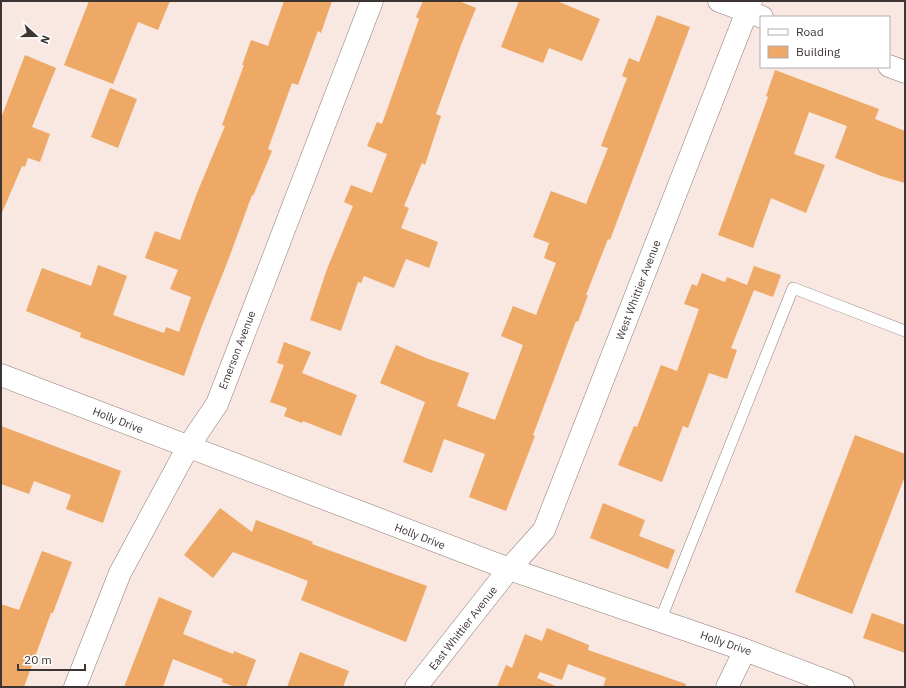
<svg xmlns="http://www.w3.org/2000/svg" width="906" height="688" font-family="'IBM Plex Sans',sans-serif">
<rect width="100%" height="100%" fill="#f9e7e1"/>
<g fill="#eda965">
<path d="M89,1H170L158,30L138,22L113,84L64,65Z"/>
<path d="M284,1H332L321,33L318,31L298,85L292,83L268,149L272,151L253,196L252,195L229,258L202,326L184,376L80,337L81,333L26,311L42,268L91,286L98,265L127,276L113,315L164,333L166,327L179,332L191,297L170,289L178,270L145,258L155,231L180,240L197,193L225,126L222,125L244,65H242L251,40L268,46Z"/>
<path d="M423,1H459L476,8L461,45L436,114L441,116L425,165L422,163L404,206L409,208L401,228L438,242L429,268L406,259L394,288L364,276L361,283L358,282L341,331L310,320L327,269L353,206L344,202L351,185L372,193L387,154L367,146L377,122L382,124L419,19L416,17Z"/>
<path d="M519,1H557L600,19L582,61L549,48L543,63L501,47Z"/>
<path d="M657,15L690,27L610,240L608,239L586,295H588L578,322L576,321L533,435L535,436L506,511L469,497L485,454L444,439L432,473L403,462L425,402L380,383L396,345L426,358L469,373L457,406L495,420L523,345L501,336L513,306L536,315L556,263L544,258L549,243L533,237L551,191L586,204L608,148L601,146L627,78L622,76L629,58L639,62Z"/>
<path d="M25,55L56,68L32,127L50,134L40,162L28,158L25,167L22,166L1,215V118Z"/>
<path d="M775,70L879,109L875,119L905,131V183L881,176L835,158L847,126L809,112L794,154L825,165L806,213L771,198L753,248L718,235L768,97L766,96Z"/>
<path d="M110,88L137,99L118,148L91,137Z"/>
<path d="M754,266L781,275L773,297L754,290L731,348L737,350L727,379L709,373L688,428L683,426L662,482L618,465L634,426L637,427L661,365L677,371L699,309L684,304L692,284L697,286L702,273L725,282L727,277L747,285Z"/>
<path d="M284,342L311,352L302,373L357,395L341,436L303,421L302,423L284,416L287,408L270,402L284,365L277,363Z"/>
<path d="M1,426L121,471L103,523L66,509L71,495L34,481L29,494L1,484Z"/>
<path d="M855,435L905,454V476L852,614L795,592Z"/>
<path d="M603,503L645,520L639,536L675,550L668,569L590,538Z"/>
<path d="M220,508L252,532L256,520L313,542L312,544L427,586L406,642L301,600L308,581L233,552L213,578L184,555Z"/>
<path d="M42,551L72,562L53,613H51L24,687H1V604L19,610Z"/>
<path d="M159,597L192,611L183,634L233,654L234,651L256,660L246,687H235L222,682L223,679L173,659L163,687H124Z"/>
<path d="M872,613L905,625V653L863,638Z"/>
<path d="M547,628L589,645L588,650L686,684L685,687H603L606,678L568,664L562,680L540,672L537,678L558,687H497L506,665L512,668L525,634L542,641Z"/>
<path d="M300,652L349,671L343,687H287Z"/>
</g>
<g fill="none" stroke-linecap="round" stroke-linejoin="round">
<defs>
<path id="service" d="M660,621L793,288L905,331"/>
<g id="minor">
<path d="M719,1L762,17"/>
<path d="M889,66L905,72"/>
<path d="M75,687L120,573L188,447L217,404L372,1"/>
<path d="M416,687L509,569L544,530L751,1"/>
<path d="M727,687L745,650"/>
</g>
<path id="tertiary" d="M1,375L509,569L745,650L843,687"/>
</defs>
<use href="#service" stroke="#8c7c76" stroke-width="12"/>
<use href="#minor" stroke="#8c7c76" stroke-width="23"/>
<use href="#tertiary" stroke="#8c7c76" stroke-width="23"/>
<use href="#service" stroke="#fff" stroke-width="11"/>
<use href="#minor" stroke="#fff" stroke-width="22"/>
<use href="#tertiary" stroke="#fff" stroke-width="22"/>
</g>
<g text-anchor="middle" stroke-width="3" stroke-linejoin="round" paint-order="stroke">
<g font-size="11" fill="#3c3533" stroke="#fff">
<text transform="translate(638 290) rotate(-69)" y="4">West Whittier Avenue</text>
<text transform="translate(237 350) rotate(-69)" y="4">Emerson Avenue</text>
<text transform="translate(118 420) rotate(21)" y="4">Holly Drive</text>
<text transform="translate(420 536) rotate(21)" y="4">Holly Drive</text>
<text transform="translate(463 628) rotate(-52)" y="4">East Whittier Avenue</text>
<text transform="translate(726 643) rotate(19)" y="4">Holly Drive</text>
</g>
</g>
<rect width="906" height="688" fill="none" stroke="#3c3533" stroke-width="4"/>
<rect x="760" y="16" width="130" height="52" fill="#ffffff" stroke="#b1aead"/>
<rect x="768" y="29" width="20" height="6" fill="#ffffff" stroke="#b1aead"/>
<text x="796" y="36" font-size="12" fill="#3c3533">Road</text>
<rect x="768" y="46" width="20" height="12" fill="#eda965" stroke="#b1aead"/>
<text x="796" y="56" font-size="12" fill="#3c3533">Building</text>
<g transform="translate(36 36) rotate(111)" stroke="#ffffff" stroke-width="3" paint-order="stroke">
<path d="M0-3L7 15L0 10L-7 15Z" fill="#3c3533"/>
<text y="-6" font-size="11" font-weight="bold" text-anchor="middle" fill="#3c3533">N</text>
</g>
<path d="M18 664v6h67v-6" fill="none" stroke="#3c3533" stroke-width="2"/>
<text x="24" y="664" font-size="12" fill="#3c3533" stroke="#ffffff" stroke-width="3" paint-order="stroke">20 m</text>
</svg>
